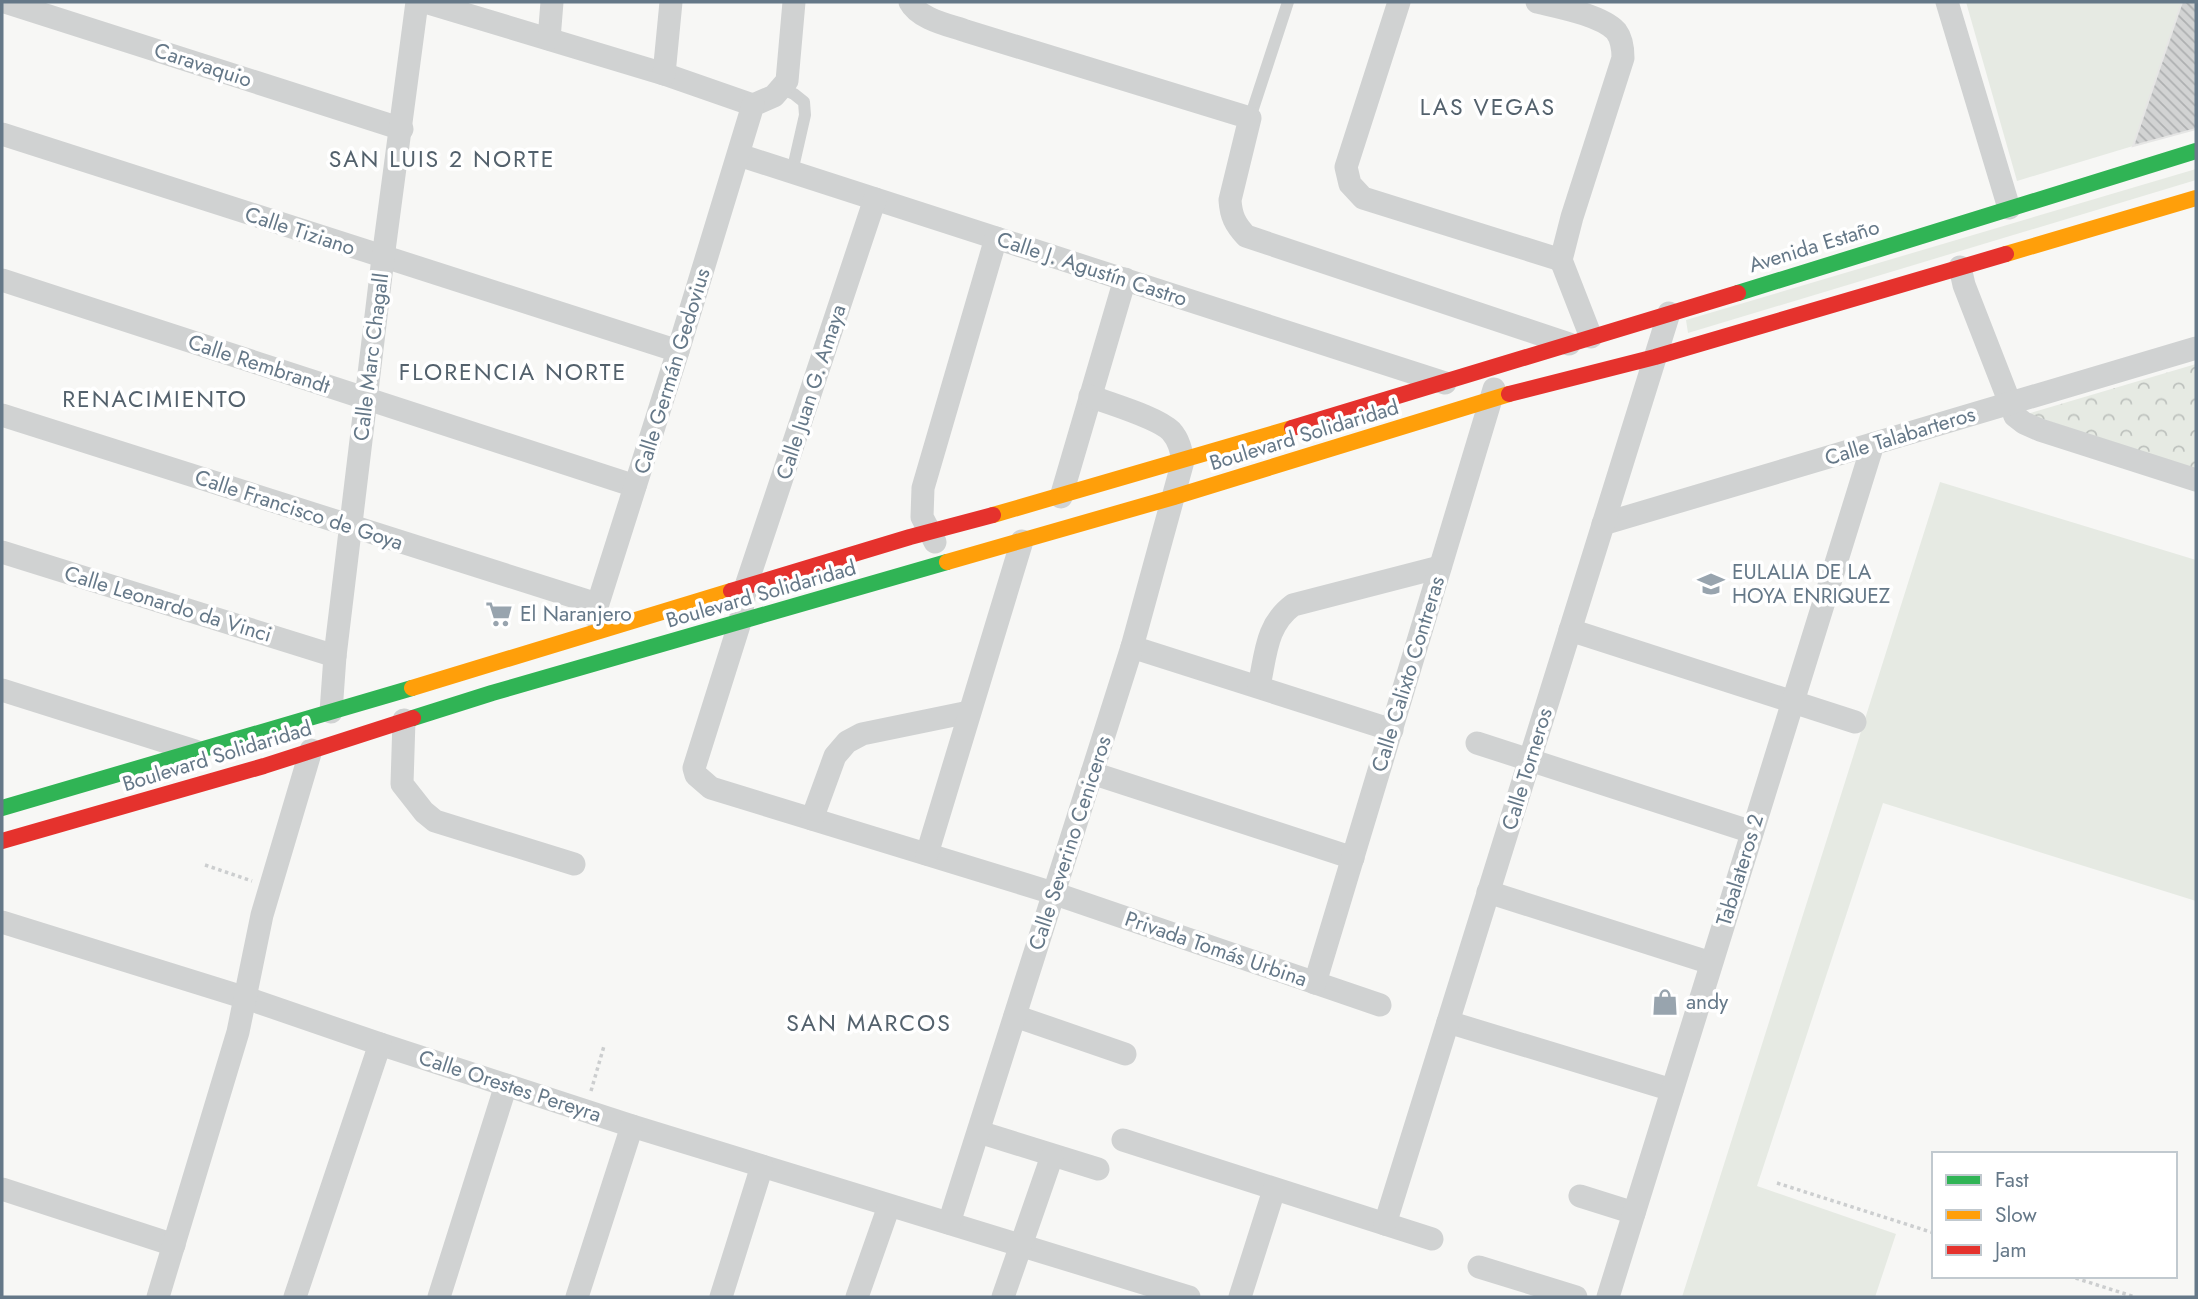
<svg xmlns="http://www.w3.org/2000/svg" width="2198" height="1299" font-family="Jost,sans-serif">
<defs>
<pattern id="forest-crowns" width="20" height="18" patternUnits="userSpaceOnUse" patternTransform="scale(1.75)"><rect width="20" height="18" fill="#e6eae3"/><path d="M2 6a3 3 0 1 1 6 0M12 15a3 3 0 1 1 6 0" fill="none" stroke="#bec2be"/></pattern>
<pattern id="building-back-hatch" width="6" height="6" patternUnits="userSpaceOnUse" patternTransform="scale(1.75)"><rect width="6" height="6" fill="#d2d3d3"/><path d="M-1 5l2 2M0 0l6 6M5-1l2 2" fill="none" stroke="#aeb0b1"/></pattern>
</defs>
<rect width="100%" height="100%" fill="#f7f7f5"/>
<g fill="#e6eae3">
<path d="M1966,2H2182L2133,146L2017,181Z"/>
<path d="M2196,169V180L1688,333L1686,320Z"/>
<path d="M1940,482L2196,560V901L1883,803L1757,1186L1896,1234L1875,1297H1682Z"/>
</g>
<path fill="url(#forest-crowns)" d="M2196,364V469L2027,414Z"/>
<path fill="url(#building-back-hatch)" stroke="#e6e6e5" stroke-width="2" d="M2182,2H2196V129L2133,146Z"/>
<g fill="none" stroke-linecap="round" stroke-linejoin="round">
<g stroke="#cccecf" stroke-width="3.5" stroke-dasharray="3.5 3.5" stroke-linecap="butt">
<path d="M205,865L252,881"/>
<path d="M591,1091L604,1046"/>
<path d="M1777,1183L1934,1233"/>
<path d="M2069,1276L2135,1297"/>
</g>
<g stroke="#d0d2d2" stroke-width="12">
<path d="M782,89L794,94L804,102L805,115L792,172"/>
<path d="M1250,118L1288,2"/>
</g>
<g stroke="#d0d2d2" stroke-width="23">
<path d="M5,2L402,129"/>
<path d="M425,2L664,74L753,105"/>
<path d="M910,2C919,19 949,25 966,31L1250,118L1230,200C1231,216 1235,224 1246,236L1569,344"/>
<path d="M1399,2L1346,167L1350,184L1363,198L1561,260"/>
<path d="M1537,2C1558,7 1601,15 1616,31C1622,39 1623,48 1623,58L1572,217L1561,260L1591,337"/>
<path d="M1947,2L2009,208"/>
<path d="M549,39L552,2"/>
<path d="M664,74L671,2"/>
<path d="M753,105L774,96L787,81L794,2"/>
<path d="M2,134L678,351"/>
<path d="M739,155L1445,383"/>
<path d="M875,199L746,586L740,622L694,768L696,775L711,788L1053,893L1380,1005"/>
<path d="M1960,267L1964,285L2015,416L2024,423L2040,430L2196,480"/>
<path d="M2,280L635,486"/>
<path d="M2,415L597,604"/>
<path d="M1061,497L1125,279"/>
<path d="M1603,524L2196,348"/>
<path d="M935,542L922,517L923,488L996,238"/>
<path d="M2,552L335,656"/>
<path d="M594,616L678,351L753,105"/>
<path d="M1570,630L1855,722"/>
<path d="M1132,647L1392,730"/>
<path d="M1259,686C1266,654 1266,625 1293,605L1440,567"/>
<path d="M2,690L195,751"/>
<path d="M331,712L335,656L383,258L417,2"/>
<path d="M404,720L402,784L424,812L435,821L574,864"/>
<path d="M1477,743L1752,832"/>
<path d="M1092,773L1353,858"/>
<path d="M812,819L835,756L847,742L862,734L969,712"/>
<path d="M927,854L1022,541"/>
<path d="M1488,892L1711,963"/>
<path d="M2,922L246,998L380,1044L632,1126L1189,1297"/>
<path d="M1315,983L1494,389"/>
<path d="M1015,1016L1125,1054"/>
<path d="M1448,1022L1672,1090"/>
<path d="M979,1132L1098,1169"/>
<path d="M1123,1140L1432,1239"/>
<path d="M2,1189L174,1245"/>
<path d="M1580,1196L1634,1213"/>
<path d="M949,1223L1132,647L1183,461C1181,450 1179,440 1171,431C1157,417 1110,404 1090,396"/>
<path d="M1385,1224L1669,313"/>
<path d="M1479,1267L1576,1297"/>
<path d="M158,1297L238,1032L262,915L311,750"/>
<path d="M295,1297L380,1044"/>
<path d="M439,1297L506,1085"/>
<path d="M577,1297L632,1126"/>
<path d="M721,1297L762,1166"/>
<path d="M857,1297L889,1206"/>
<path d="M1003,1297L1052,1156"/>
<path d="M1240,1297L1274,1190"/>
<path d="M1608,1297L1873,444"/>
</g>
<g stroke="#30b455" stroke-width="16">
<path d="M1738,293L2196,151"/>
<path d="M413,718L492,693L947,562"/>
<path d="M2,808L412,688"/>
</g>
<g stroke="#ff9f0a" stroke-width="16">
<path d="M2006,254L2196,198"/>
<path d="M993,515L1292,428"/>
<path d="M947,562L1174,497L1509,394"/>
<path d="M412,688L731,591"/>
</g>
<g stroke="#e5322d" stroke-width="16">
<path d="M1509,394L1655,357L2006,254"/>
<path d="M1292,428L1738,293"/>
<path d="M731,591L910,537L993,515"/>
<path d="M2,841L264,766L413,718"/>
</g>
</g>
<defs>
<symbol id="school-bare" viewBox="-9 -9 18 18"><path d="M0-5L7-2L0 1L-7-2ZM-4 1L0 2.5L4 1V4Q0 6-4 4Z" fill="#98a4ae" stroke="#fff" stroke-width="2.5" paint-order="stroke"/></symbol>
<symbol id="supermarket-bare" viewBox="-9 -9 18 18"><path d="M-6-5.5h2.5l.6 2H6L4.5 2H-2.5L-4.4-4H-6ZM-1.5 3.2a1.3 1.3 0 1 0 .1 0ZM3 3.2a1.3 1.3 0 1 0 .1 0Z" fill="#98a4ae" stroke="#fff" stroke-width="2.5" paint-order="stroke"/></symbol>
<symbol id="shop-bare" viewBox="-9 -9 18 18"><path d="M-5-2.5h2.3a2.7 3.5 0 0 1 5.4 0H5L5.5 6h-11ZM-1.5-2.5h3a1.5 2.3 0 0 0-3 0Z" fill="#98a4ae" stroke="#fff" stroke-width="2.5" paint-order="stroke"/></symbol>
</defs>
<g fill-rule="evenodd">
<use href="#school-bare" x="1692" y="565" width="38" height="38"/>
<use href="#supermarket-bare" x="480" y="595" width="38" height="38"/>
<use href="#shop-bare" x="1646" y="983" width="38" height="38"/>
</g>
<g text-anchor="middle" stroke-width="7" stroke-linejoin="round" paint-order="stroke">
<g font-size="21" fill="#657888" stroke="#fff">
<text transform="translate(203 65) rotate(18)" y="7">Caravaquio</text>
<text transform="translate(300 231) rotate(18)" y="7">Calle Tiziano</text>
<text transform="translate(1814 246) rotate(-17)" y="7">Avenida Estaño</text>
<text transform="translate(1092 269) rotate(18)" y="7">Calle J. Agustín Castro</text>
<text transform="translate(371 357) rotate(-83)" y="7">Calle Marc Chagall</text>
<text transform="translate(259 364) rotate(18)" y="7">Calle Rembrandt</text>
<text transform="translate(672 371) rotate(-73)" y="7">Calle Germán Gedovius</text>
<text transform="translate(811 392) rotate(-72)" y="7">Calle Juan G. Amaya</text>
<text transform="translate(1304 435) rotate(-17)" y="7">Boulevard Solidaridad</text>
<text transform="translate(1900 436) rotate(-17)" y="7">Calle Talabarteros</text>
<text transform="translate(299 510) rotate(18)" y="7">Calle Francisco de Goya</text>
<text transform="translate(761 594) rotate(-16)" y="7">Boulevard Solidaridad</text>
<text transform="translate(168 604) rotate(17)" y="7">Calle Leonardo da Vinci</text>
<text transform="translate(1408 674) rotate(-73)" y="7">Calle Calixto Contreras</text>
<text transform="translate(217 756) rotate(-17)" y="7">Boulevard Solidaridad</text>
<text transform="translate(1527 769) rotate(-73)" y="7">Calle Torneros</text>
<text transform="translate(1070 843) rotate(-72)" y="7">Calle Severino Ceniceros</text>
<text transform="translate(1740 870) rotate(-73)" y="7">Tabalateros 2</text>
<text transform="translate(1216 949) rotate(19)" y="7">Privada Tomás Urbina</text>
<text transform="translate(510 1086) rotate(18)" y="7">Calle Orestes Pereyra</text>
</g>
<g font-size="21" fill="#657888" stroke="#fff" text-anchor="start">
<text x="1732" y="579">EULALIA DE LA<tspan x="1732" dy="24">HOYA ENRIQUEZ</tspan></text>
<text x="520" y="621">El Naranjero</text>
<text x="1686" y="1009">andy</text>
</g>
<g font-size="23" letter-spacing="2" fill="#53616c" stroke="#fff">
<text x="1488" y="115">LAS VEGAS</text>
<text x="442" y="167">SAN LUIS 2 NORTE</text>
<text x="513" y="380">FLORENCIA NORTE</text>
<text x="155" y="407">RENACIMIENTO</text>
<text x="869" y="1031">SAN MARCOS</text>
</g>
</g>
<rect width="2198" height="1299" fill="none" stroke="#657888" stroke-width="7"/>
<rect x="1932" y="1152" width="245" height="126" fill="#ffffff" stroke="#c1c9cf" stroke-width="2"/>
<rect x="1946" y="1175" width="35" height="10" fill="#30b455" stroke="#c1c9cf" stroke-width="2"/>
<text x="1995" y="1187" font-size="21" fill="#657888">Fast</text>
<rect x="1946" y="1210" width="35" height="10" fill="#ff9f0a" stroke="#c1c9cf" stroke-width="2"/>
<text x="1995" y="1222" font-size="21" fill="#657888">Slow</text>
<rect x="1946" y="1245" width="35" height="10" fill="#e5322d" stroke="#c1c9cf" stroke-width="2"/>
<text x="1995" y="1257" font-size="21" fill="#657888">Jam</text>
</svg>
